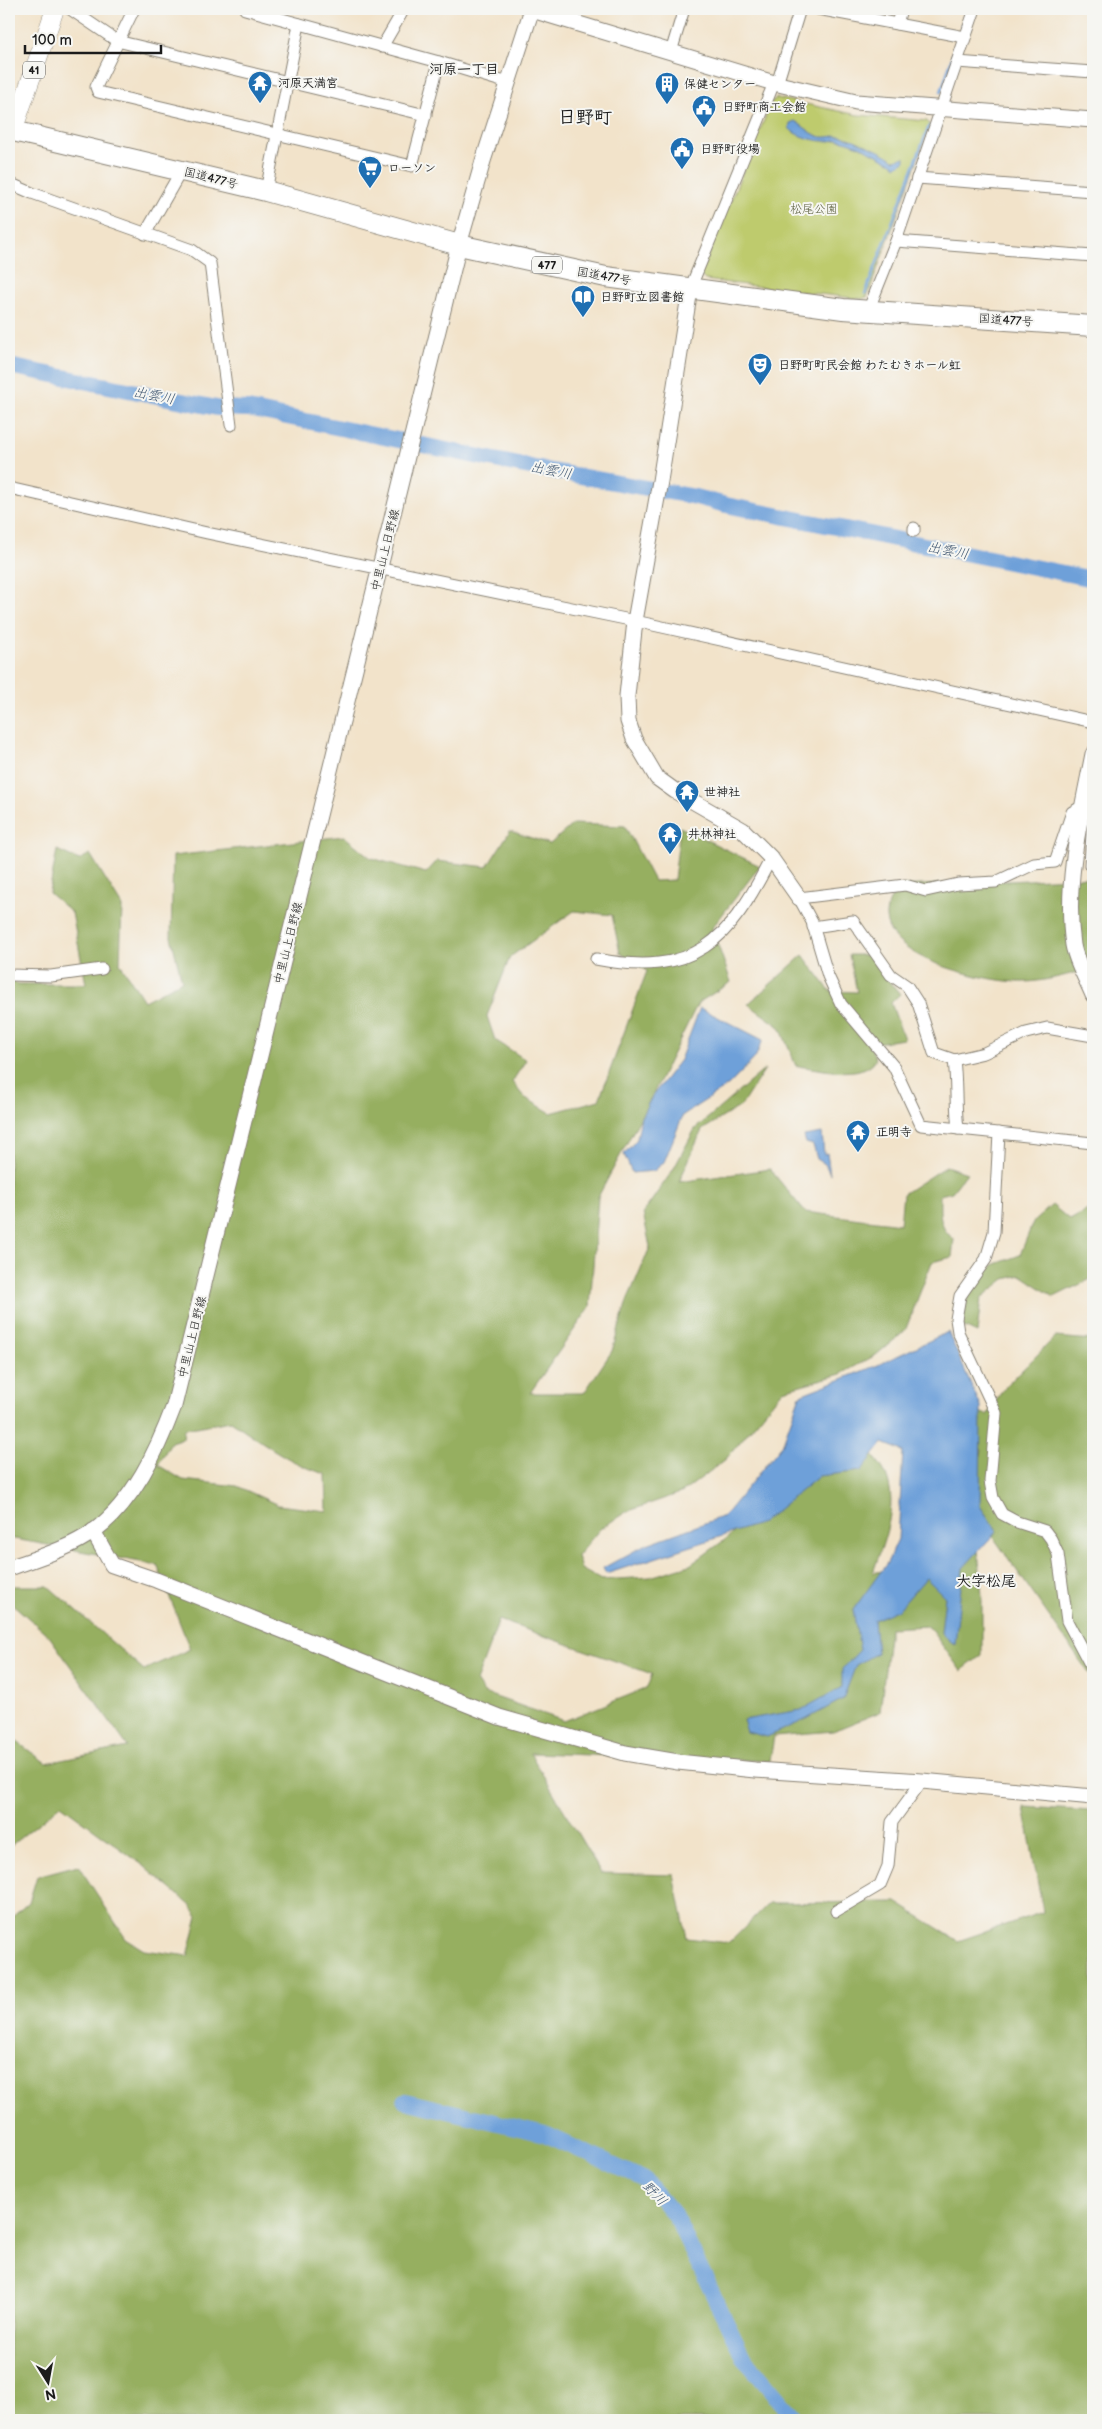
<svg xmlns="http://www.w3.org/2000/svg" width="1102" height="2429" font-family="'Balsamiq Sans','Klee One',sans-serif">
<rect width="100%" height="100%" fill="#f6f6f2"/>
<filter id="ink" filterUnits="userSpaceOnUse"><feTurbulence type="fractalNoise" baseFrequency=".02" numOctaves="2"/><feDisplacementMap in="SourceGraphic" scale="10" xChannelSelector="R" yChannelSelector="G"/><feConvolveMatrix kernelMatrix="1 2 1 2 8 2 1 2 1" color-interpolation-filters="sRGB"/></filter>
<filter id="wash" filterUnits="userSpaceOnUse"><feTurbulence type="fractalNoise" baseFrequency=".0096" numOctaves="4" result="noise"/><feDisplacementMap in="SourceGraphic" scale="20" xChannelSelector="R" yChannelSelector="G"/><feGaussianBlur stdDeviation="1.12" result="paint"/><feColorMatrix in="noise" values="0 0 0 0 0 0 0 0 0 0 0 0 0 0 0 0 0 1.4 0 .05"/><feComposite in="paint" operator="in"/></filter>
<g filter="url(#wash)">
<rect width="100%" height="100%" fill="#f2e3ca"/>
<path fill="#becb6d" stroke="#6d7444" d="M777,98L858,115L927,121L930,126L867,297L861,299L705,280L700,275L772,101Z"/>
<g fill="#96af60" stroke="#59663e" fill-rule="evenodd">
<path d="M573,824L625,826L654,881L674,880L680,827L760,866L712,928L731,982L698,1003L650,1100L598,1197L590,1307L530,1393H584L612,1351L627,1301L650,1247L643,1213L673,1170L695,1129L765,1069L741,1106L702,1130L679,1182L770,1169L805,1212L900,1224L903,1194L946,1166L967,1173L952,1192L940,1195C940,1213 938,1228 954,1239L952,1257L932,1262L905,1331L876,1355L841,1374L783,1390L726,1459L683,1492L626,1512L600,1529L577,1556L581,1569L601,1580L650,1577L690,1565L726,1539L793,1482L866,1446C872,1455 882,1465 886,1475C899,1508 883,1542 873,1573L978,1549L982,1596V1655L961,1671L928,1626L890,1628L880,1712L833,1731L774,1736L770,1761L530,1753L601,1873L674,1875L687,1938L729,1943L769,1903L896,1902L958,1941L1043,1912L1024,1807L1093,1811V2420H9V1920L29,1902L37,1876L78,1865L126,1939L144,1950L188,1956L198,1916L190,1905L144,1866L61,1805L9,1847V1736L46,1763L128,1747L49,1636L9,1601V1586H48L144,1670L190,1649L157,1565L9,1538V979L18,984H86L72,913L49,893L57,850L79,860L90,854L122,906L120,963L144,1001L182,981L171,937L173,856L344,836L371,858L426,873L437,861L487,867L510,831L550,844ZM574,911L612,915L620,953L647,971L599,1100L551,1113L524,1097L512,1082L526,1060L495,1040L487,1016L510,957ZM231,1421C261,1441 291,1465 326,1474L327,1511L278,1505L237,1486L183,1480L158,1465L171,1442L183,1438L184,1429ZM499,1620L652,1674L647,1688L564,1721L484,1693L476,1681Z"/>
<path d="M1093,877V944L1081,971C1061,977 1037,983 1017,982C982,980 890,960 886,918C885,908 893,894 899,886Z"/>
<path d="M803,955L830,991L857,992L849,955H868L900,994L891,1003L904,1039L869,1044L876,1059C862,1081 819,1068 796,1066L780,1027L748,1004Z"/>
<path d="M1052,1205L1070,1220L1093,1207V1278L1054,1297L1021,1275L1005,1279L981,1298L977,1333L962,1326L968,1295L993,1265L1020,1255L1033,1222Z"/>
<path d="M1055,1337L1093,1340V1679L970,1504L982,1450L957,1424L959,1404L987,1415L1004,1388Z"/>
</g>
<g fill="#6ea0d9" stroke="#455e7a">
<path d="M795,121C802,125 814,136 821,137C828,138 834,135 841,136C850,137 888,154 894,160L905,157V161L897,166C880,157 860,144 840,140C836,139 833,141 829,141C819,142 795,137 789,128L790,123Z"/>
<path d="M700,1008L763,1040L755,1058L729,1085L683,1115L664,1162L654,1171L632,1173L624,1154L637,1139L641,1117L653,1095L680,1060Z"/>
<path d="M822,1133L824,1154L827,1153L830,1174L825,1164L817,1159L813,1145L806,1143L804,1136Z"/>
<path d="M948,1332L981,1407L980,1506L997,1531L963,1568L955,1645L941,1633L945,1597L926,1578L899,1609L874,1620L877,1653L856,1665L843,1699L805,1720L767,1737L747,1732L743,1720L801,1710L842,1687V1669L860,1650L853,1610L887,1563L898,1539L903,1451L883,1443L861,1471L819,1476L762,1523L606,1574L603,1568L647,1544L724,1516L782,1445L800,1395L878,1365Z"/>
</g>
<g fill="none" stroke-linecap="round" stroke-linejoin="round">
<g stroke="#6ea0d9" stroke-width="2.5">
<path d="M962,26L968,9"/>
<path d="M941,92L956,45"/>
<path d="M865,294L929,126"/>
</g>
<g stroke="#6ea0d9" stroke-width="16">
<path d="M9,366L217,408L248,409L519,465L696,497L726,505L1093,579"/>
<path d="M405,2101L545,2134L645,2180L674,2214L744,2358L796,2420"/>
</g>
</g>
</g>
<g filter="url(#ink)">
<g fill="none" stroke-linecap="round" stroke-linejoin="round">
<defs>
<g id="street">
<path d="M70,9L117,41L426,115"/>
<path d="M134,9L96,87L98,92L412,166L439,62"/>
<path d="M245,9L439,62L508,83"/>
<path d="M818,9L965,37"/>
<path d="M897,24L901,9"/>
<path d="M382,47L404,9"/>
<path d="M671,52L684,9"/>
<path d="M957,62L1093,72"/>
<path d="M777,84L800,9"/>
<path d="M917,178L1093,191"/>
<path d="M9,183L32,193L192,250L210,263L231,425"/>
<path d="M266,191L299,24"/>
<path d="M145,234L181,171"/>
<path d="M896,241L1093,256"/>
<path d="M690,289L774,83"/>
<path d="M868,311L896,241L975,9"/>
<path d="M9,488L207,533L635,621L1093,722"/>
<path d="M914,531V528"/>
<path d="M1093,814L1083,806L1072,812L1055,862L1034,864L996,882L958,884L926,891L905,885L799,898L812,922L828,976L841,1004L894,1067L921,1125L1093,1143"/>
<path d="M1093,819L1090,865L1093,867"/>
<path d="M813,927L853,921L891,975L907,986L918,1003L934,1053L954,1060L984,1053L1026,1033L1047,1028L1093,1036"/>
<path d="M596,959C694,978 729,942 771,858"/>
<path d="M9,975L51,976L102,969"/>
<path d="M954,1060C957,1083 955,1105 958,1129"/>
<path d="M999,1133L994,1232L986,1259L960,1296L956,1319L958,1332L996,1413L990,1481L993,1498L1002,1514L1017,1522L1045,1531L1051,1539L1058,1554L1067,1621L1093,1670"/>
<path d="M836,1911L880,1885L888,1866L892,1822L922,1781"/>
</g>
<g id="secondary">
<path d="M529,9L774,83L856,102L1093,120"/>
<path d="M690,289L660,481L635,621L627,696L628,721L634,739L657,778L675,791L743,830L771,858L799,898"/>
<path d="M1093,754C1081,815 1064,882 1073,945C1076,962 1087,980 1093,995"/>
<path d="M93,1531L112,1565L156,1580L499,1717L625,1753L678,1762L755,1770L922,1781L1093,1797"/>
<path d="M9,1568C37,1558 69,1549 94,1531C134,1501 157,1451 174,1406L459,245L483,161L532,9"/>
</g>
<path id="primary" d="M13,131L55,9"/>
<path id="highway" d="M9,130L266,191L459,245L606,277L843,309L1093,326"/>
</defs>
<use href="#street" stroke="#878073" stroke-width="13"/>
<use href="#secondary" stroke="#878073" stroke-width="17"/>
<use href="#primary" stroke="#878073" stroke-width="19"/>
<use href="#highway" stroke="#878073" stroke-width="22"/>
<use href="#street" stroke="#fff" stroke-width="11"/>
<use href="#secondary" stroke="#fff" stroke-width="15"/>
<use href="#primary" stroke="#fff" stroke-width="18"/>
<use href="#highway" stroke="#fff" stroke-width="20"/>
</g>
</g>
<defs>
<symbol id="temple-pin" viewBox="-11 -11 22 30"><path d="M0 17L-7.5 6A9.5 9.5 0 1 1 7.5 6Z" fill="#1f6fb2" stroke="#f6f6f2"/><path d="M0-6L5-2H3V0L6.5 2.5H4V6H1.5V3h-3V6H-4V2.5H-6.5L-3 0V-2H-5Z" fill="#fff"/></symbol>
<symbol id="building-pin" viewBox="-11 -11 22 30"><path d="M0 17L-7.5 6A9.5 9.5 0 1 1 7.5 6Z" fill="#1f6fb2" stroke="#f6f6f2"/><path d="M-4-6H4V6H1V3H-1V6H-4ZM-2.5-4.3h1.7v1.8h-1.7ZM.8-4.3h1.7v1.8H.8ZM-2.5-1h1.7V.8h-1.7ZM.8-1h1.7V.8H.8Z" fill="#fff"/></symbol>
<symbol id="civic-pin" viewBox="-11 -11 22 30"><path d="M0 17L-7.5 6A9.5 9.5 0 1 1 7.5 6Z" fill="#1f6fb2" stroke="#f6f6f2"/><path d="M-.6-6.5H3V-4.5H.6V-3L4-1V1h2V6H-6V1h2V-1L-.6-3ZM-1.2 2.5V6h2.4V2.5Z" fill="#fff"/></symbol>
<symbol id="supermarket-pin" viewBox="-11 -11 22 30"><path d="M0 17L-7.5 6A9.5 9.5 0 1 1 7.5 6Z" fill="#1f6fb2" stroke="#f6f6f2"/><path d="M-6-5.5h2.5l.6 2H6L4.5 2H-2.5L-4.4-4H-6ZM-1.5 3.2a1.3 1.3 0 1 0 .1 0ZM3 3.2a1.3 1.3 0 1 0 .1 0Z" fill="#fff"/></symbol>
<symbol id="library-pin" viewBox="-11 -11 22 30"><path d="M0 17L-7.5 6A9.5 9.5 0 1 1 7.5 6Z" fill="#1f6fb2" stroke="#f6f6f2"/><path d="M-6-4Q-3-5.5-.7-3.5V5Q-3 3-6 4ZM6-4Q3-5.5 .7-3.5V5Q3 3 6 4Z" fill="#fff"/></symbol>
<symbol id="theatre-pin" viewBox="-11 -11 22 30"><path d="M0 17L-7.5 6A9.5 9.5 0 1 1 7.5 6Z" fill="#1f6fb2" stroke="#f6f6f2"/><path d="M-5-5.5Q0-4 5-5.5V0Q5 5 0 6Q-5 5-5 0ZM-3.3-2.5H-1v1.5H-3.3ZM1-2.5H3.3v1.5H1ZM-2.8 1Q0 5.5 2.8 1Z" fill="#fff"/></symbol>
</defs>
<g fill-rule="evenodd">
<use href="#temple-pin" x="246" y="69" width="28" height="38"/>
<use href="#building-pin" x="653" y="70" width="28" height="38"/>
<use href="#civic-pin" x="690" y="93" width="28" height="38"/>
<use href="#civic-pin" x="668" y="135" width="28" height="38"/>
<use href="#supermarket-pin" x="356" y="154" width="28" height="38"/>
<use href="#library-pin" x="569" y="283" width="28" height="38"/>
<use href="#theatre-pin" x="746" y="351" width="28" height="38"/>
<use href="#temple-pin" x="673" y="778" width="28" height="38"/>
<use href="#temple-pin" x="656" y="820" width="28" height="38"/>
<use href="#temple-pin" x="844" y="1118" width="28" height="38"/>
</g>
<g text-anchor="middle" stroke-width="4" stroke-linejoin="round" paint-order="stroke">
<g fill="#f6f6f2" stroke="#5d5d5c" stroke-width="1">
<rect x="23" y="61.5" width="22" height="17" rx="4"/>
<rect x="532" y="256.5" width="30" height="17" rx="4"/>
</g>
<g font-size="11" font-weight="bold" fill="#1c1c1c">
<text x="34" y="74">41</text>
<text x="547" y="269">477</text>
</g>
<g font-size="12" font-weight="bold" fill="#1c1c1c" stroke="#f6f6f2" text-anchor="start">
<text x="278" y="87">河原天満宮</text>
<text x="684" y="88">保健センター</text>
<text x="722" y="111">日野町商工会館</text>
<text x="700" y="153">日野町役場</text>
<text x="388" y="172">ローソン</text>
<text x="600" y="301">日野町立図書館</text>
<text x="778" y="369">日野町町民会館 わたむきホール虹</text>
<text x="704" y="796">世神社</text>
<text x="688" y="838">井林神社</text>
<text x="876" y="1136">正明寺</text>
</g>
<g font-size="12" fill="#1c1c1c" stroke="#f6f6f2">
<text transform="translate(211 178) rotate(14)" y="4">国道477号</text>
<text transform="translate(604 276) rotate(10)" y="4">国道477号</text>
<text transform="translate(1006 320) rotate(4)" y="4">国道477号</text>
<text transform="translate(385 550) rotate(-76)" y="4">中里山上日野線</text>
<text transform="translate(288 943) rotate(-76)" y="4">中里山上日野線</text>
<text transform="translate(192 1337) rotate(-76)" y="4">中里山上日野線</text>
</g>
<g font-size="12" fill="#555938" stroke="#f6f6f2">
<text x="814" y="213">松尾公園</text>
</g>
<g font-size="14" font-weight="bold" fill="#1c1c1c" stroke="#f6f6f2">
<text x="464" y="74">河原一丁目</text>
</g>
<g font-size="14" font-style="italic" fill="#415771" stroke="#f6f6f2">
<text transform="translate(154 395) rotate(11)" y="5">出雲川</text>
<text transform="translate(551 470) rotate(11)" y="5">出雲川</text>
<text transform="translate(948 550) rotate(11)" y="5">出雲川</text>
<text transform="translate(655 2193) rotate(46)" y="5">野川</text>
</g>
<g font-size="15" font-weight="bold" fill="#1c1c1c" stroke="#f6f6f2">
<text x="986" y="1586">大字松尾</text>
</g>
<g font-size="18" font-weight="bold" fill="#1c1c1c" stroke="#f6f6f2">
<text x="585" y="123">日野町</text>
</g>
</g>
<rect width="1102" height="2429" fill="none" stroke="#f6f6f2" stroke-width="30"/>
<g transform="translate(48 2382) rotate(169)" stroke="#f6f6f2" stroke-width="4" paint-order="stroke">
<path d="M0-4L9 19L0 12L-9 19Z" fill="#1c1c1c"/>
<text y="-8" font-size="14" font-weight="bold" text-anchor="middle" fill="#1c1c1c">N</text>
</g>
<path d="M25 45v8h136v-8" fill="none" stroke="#1c1c1c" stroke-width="2.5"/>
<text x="32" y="45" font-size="15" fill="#1c1c1c" stroke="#f6f6f2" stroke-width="4" paint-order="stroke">100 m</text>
</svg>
